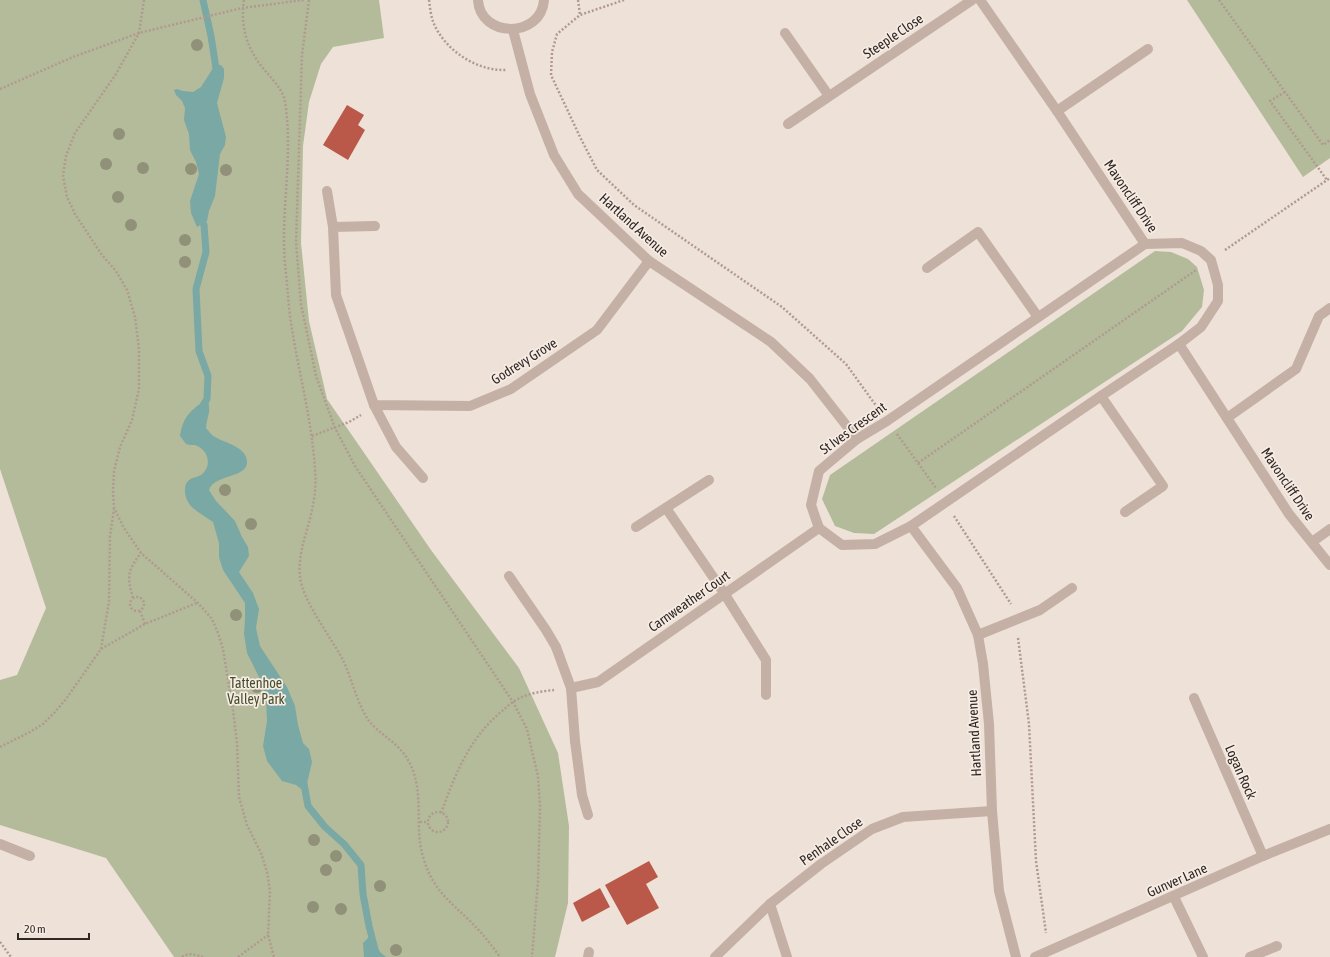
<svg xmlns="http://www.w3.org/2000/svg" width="1330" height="957" font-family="'Asap Condensed',sans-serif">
<rect width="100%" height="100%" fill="#eee1d8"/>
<g fill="#b4bb9a">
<path d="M0,0H379L384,38L333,47L321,64L309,102L303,146L301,243L309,321L327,399L431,550L519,668L558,753L569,826L568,903L555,957H174L106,858L0,825V680L17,675L46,608L0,469Z"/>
<path d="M1187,0H1330V158L1303,177Z"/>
<path d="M1155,251L1171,252L1188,259L1197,267L1204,290L1202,307L1182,331L874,534L854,533L835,526L822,499L830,475Z"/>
</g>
<g fill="#7aa8a5">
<path d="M215,65H221L224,69V78L217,103L226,137L225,145L220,154L215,196L209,211L207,221L197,227L191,213L190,201L199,174L196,162L190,150L189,134L184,120L185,108L182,101L176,95L174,90L177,89L183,91L193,92L201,87Z"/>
<path d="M207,399C212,410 207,416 206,428C209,431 211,435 215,437C225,443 248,447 247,463C246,478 215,474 209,490L216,501L235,521L242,537L248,547L249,556L239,572L253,593L259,609L256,628L260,646L287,687L295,706L298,725L303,743L309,749L312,762L305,792L296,785L282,781L267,761L263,746L267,721L266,699L262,683L247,653L244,634L245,619V603L223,570L219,557V543L213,522C202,514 186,508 185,492C185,488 185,484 188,481C193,476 200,478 204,472C212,463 207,449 195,445C192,445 189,445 186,444L180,436C183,416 191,410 207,399Z"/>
<path d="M371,935L380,952L386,957H364L363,943Z"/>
</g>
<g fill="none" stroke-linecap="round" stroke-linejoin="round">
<g stroke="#7aa8a5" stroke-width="7">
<path d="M203,0L211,36L217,75"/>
<path d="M200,215L204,225L206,252L196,289L199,351L208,376L207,399L202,407"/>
<path d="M304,784L308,806L325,827L344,844L361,865L363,894L369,926L377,957"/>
</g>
</g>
<g fill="#ba594a">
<path d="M347,105L364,115L358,125L365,130L348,160L323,145Z"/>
<path d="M649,861L658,877L646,884L659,908L627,925L605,885Z"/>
<path d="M600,888L610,907L582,922L573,903Z"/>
</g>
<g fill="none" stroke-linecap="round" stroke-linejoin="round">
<g stroke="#b09a90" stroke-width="2.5" stroke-dasharray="2 2" stroke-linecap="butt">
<path d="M144,0L139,33L116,74L75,133L66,156L63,176L67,197L75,214L102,255L116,271L127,290L135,317L139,349V389L132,420L120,447L114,471L113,491L114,508L124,528L141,553L198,603L212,619L218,633L223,649L233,710L237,743L239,797L247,825L261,853L267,872L270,891L268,935L274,957"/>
<path d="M244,0C241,18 244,39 254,55C261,69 275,79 282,93C286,100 286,110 287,118C291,167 281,215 285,264C287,281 288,298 290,316C297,367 312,418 315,470C317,489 313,508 308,526C303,543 298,560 300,577C303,602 331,637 343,660C352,679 356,700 367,718C376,732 394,740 404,754C428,786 412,825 424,860C433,889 449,901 470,921C481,932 491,944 500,957"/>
<path d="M309,0L302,55L296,242L301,304L316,376L335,428L355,466L513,702L527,729L532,751L538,776L540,807L538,881L532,957"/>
<path d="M429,0C430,8 431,17 434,24C446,51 477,71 506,70"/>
<path d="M578,0L580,15"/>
<path d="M624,0L580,15L557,34L552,52L551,75L580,137L597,170L634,205L782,307L846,364L877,407"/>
<path d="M1219,0L1323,145L1330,140"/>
<path d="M0,89L73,57L139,33L242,8L304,0"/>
<path d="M1285,92L1270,101L1327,180"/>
<path d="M1225,250L1330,178"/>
<path d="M897,434L936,488"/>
<path d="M312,436L349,422L361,415"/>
<path d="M918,463L1196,270"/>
<path d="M954,516L1011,604"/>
<circle cx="137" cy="604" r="7"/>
<path d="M133,598C127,577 127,571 141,553"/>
<path d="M140,611L145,624"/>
<path d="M1018,638L1029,724L1036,861L1046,933"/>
<path d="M101,649L109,601L110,536L114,509"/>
<path d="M0,747L30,732L43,724L54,713L66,699L101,649L145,624L197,603"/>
<circle cx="438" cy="822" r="10"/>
<path d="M441,813C455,775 469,738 502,711C508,706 514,700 522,697C532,693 543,691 554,690"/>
<path d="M420,822H428"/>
<path d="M0,942L11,957"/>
<path d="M182,957C188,952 196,955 203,957"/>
<path d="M238,957L268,935"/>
</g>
<g stroke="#c5b0a5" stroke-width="10">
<path d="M1057,111L1148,49"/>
<path d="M927,268L978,232L1038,317"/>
<path d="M1101,396L1163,486L1125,512"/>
<path d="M666,508L724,593L766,660V695"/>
<path d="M636,527L709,480"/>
<path d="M509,576L546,630L556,647"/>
<path d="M978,635L1040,610L1072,588"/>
<path d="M575,741L582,795L588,815"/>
<path d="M770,904L787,957"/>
<path d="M1250,957L1277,946"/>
</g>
<g stroke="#c5b0a5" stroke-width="10">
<path d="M478,0C480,38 541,39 544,0"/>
<path d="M980,0L1057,111L1145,244"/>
<path d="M513,30L530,94L554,155L578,194L649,261L771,342L810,379L857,439"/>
<path d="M785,33L829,96"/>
<path d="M788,124L972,0"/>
<path d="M327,191L333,227"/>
<path d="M375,226L333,227L336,295L374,405L470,406L511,389L597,330L649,261"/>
<path d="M1182,243L1201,251L1211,260L1218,285V301L1201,327L1179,344L1101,396L911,526L875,544L842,545L819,528L811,505L819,471L857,439L887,421L1145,244Z"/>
<path d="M1179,344L1289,514L1330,565"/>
<path d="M374,405L396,447L423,478"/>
<path d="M1227,418L1296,369L1319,316L1330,308"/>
<path d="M911,526L957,588L978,635L983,664L989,724L992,811L999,891L1016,957"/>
<path d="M1312,542L1330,529"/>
<path d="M556,647L571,688L575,741"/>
<path d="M571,688L598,682L819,528"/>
<path d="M1194,698L1263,856"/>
<path d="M0,844L30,856"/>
<path d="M1174,897L1203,957"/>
<path d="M588,957L589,952"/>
<path d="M715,957L770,904L821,864L872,829L903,817L992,811"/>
<path d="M1035,957L1263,856L1330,829"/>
</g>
</g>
<g fill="#919079">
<circle cx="197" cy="45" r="6"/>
<circle cx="119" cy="134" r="6"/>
<circle cx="106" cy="164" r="6"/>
<circle cx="143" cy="168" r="6"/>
<circle cx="191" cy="169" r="6"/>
<circle cx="226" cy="170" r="6"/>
<circle cx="118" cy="197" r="6"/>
<circle cx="131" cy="225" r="6"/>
<circle cx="185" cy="240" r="6"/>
<circle cx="185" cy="262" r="6"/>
<circle cx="225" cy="490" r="6"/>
<circle cx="251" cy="524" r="6"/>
<circle cx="236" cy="615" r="6"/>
<circle cx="257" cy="687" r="6"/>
<circle cx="314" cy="840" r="6"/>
<circle cx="336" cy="856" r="6"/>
<circle cx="326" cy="870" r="6"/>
<circle cx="380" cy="886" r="6"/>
<circle cx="313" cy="907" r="6"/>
<circle cx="341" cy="909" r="6"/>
<circle cx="396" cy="950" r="6"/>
</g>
<g text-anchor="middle" stroke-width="3.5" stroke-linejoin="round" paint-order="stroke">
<g font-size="14" fill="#312826" stroke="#f6ece4">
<text transform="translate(893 36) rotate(-34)" y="5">Steeple Close</text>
<text transform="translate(1131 196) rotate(56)" y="5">Mavoncliff Drive</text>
<text transform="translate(634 225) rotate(42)" y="5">Hartland Avenue</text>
<text transform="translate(524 361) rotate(-32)" y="5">Godrevy Grove</text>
<text transform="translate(853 428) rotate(-36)" y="5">St Ives Crescent</text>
<text transform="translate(1288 484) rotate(56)" y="5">Mavoncliff Drive</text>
<text transform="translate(689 601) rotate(-35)" y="5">Carnweather Court</text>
<text transform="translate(974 733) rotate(-93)" y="5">Hartland Avenue</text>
<text transform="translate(1241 772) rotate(66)" y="5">Logan Rock</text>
<text transform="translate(831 841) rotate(-35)" y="5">Penhale Close</text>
<text transform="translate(1177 880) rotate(-24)" y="5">Gunver Lane</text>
</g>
<g font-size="14" fill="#454d2c" stroke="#f6ece4">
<text x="256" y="688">Tattenhoe<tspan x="256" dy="16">Valley Park</tspan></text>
</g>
</g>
<path d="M18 933v6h71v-6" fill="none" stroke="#312826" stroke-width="2"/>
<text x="24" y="933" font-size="12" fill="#312826" stroke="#f6ece4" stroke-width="3" paint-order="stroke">20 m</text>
</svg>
